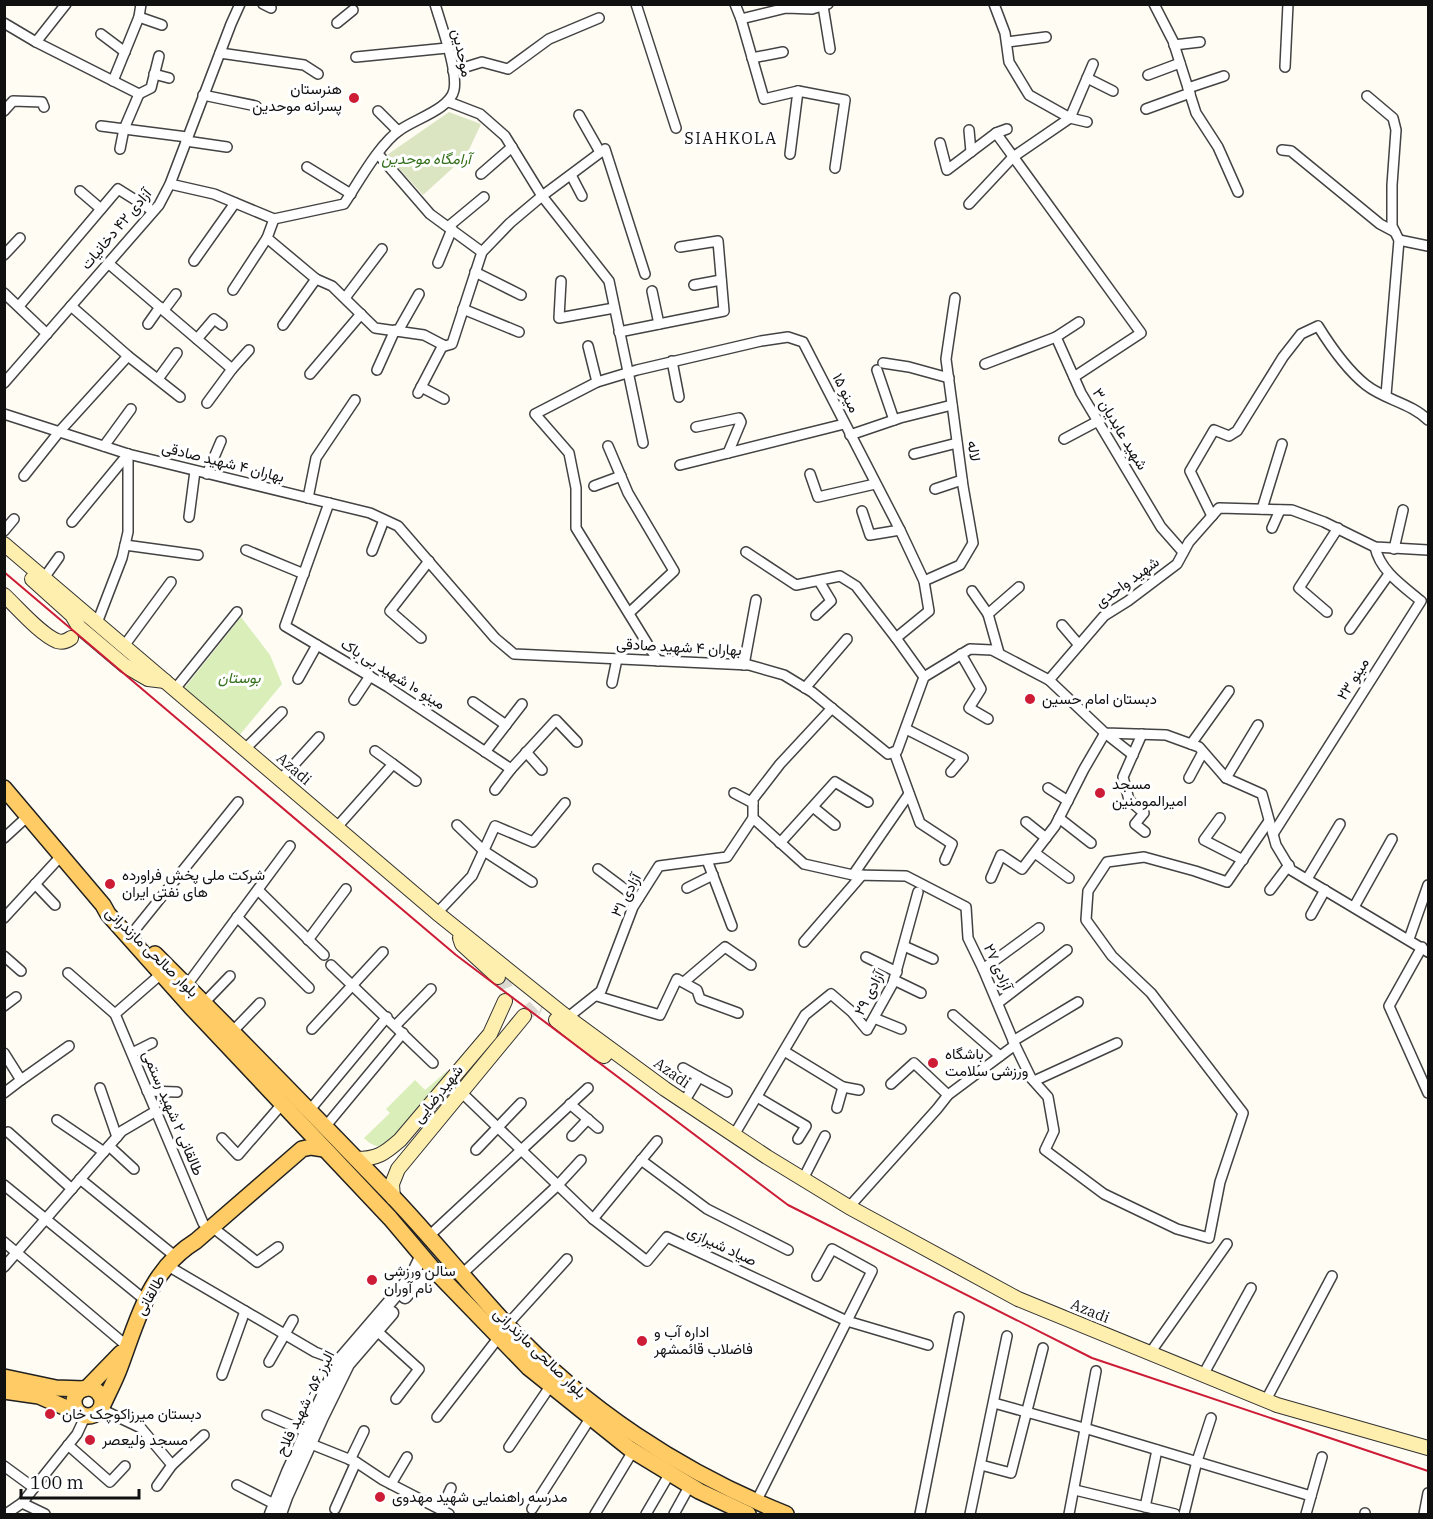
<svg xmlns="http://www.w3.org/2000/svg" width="1433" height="1519" font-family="'IBM Plex Serif',Vazirmatn,serif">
<rect width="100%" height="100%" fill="#fffcf4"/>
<g fill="#d9eeb9">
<path d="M241,617L270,655L282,684L238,737L183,690Z"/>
<path d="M447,1071L449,1073L389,1145C378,1148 372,1146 364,1138L390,1113L386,1109L415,1080L425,1090Z"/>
</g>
<path fill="#dce5c1" d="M449,112L481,124L466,156L423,195L387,155Z"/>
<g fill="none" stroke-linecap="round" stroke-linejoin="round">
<g stroke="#dbd9d2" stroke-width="14" stroke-dasharray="14 7" stroke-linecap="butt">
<path d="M498,977C506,986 510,990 505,1001"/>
<path d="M524,1016L535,1006L542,1009"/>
</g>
<defs>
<g id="minor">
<path d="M263,4L271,8"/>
<path d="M636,4L676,128"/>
<path d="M735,4L741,19L764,99L798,91L845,100L835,168"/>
<path d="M994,4L1005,33L1009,62L1029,95L1070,118L1093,64"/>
<path d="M1154,4L1173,41L1196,113L1218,147L1238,192"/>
<path d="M823,6L830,49"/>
<path d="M139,17L162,25"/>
<path d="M741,19L786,8L812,9L828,4"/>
<path d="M4,23L36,42L139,94L124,129L120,149"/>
<path d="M337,23L353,10"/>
<path d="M101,34L125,52"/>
<path d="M36,42L66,4"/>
<path d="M1007,42L1046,37"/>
<path d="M1174,45L1200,42"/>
<path d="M220,53L304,65L318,74"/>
<path d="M356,57L447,48"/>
<path d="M752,58L783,52"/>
<path d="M1285,67L1288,4"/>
<path d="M453,71L482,62L508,69L549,39L599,18"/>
<path d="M154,74L169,78"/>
<path d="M1148,75L1180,63"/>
<path d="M1087,78L1113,91"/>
<path d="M113,81L139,17L141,4"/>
<path d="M1188,88L1224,76"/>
<path d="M139,94L151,88L159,56"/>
<path d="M203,95L256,106"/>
<path d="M1367,96L1393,118L1396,130L1392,185V226L1399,240L1386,395"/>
<path d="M1146,109L1190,93"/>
<path d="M4,111L13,101L42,102L44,107"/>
<path d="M378,111L398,131"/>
<path d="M579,115L600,152"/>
<path d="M101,126L187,137"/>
<path d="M969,130L971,152"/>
<path d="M996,133L1007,129"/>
<path d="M186,141L227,147"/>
<path d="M940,143L947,170L996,133L1141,333L1074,377"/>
<path d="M1282,150L1291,151L1380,224L1395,232"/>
<path d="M378,154L430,214L482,252"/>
<path d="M790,154L798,91"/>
<path d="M307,167L351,194"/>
<path d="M481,174L512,147"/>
<path d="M571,175L582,196"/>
<path d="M170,184L214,194L274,219L344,204C358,183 380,143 400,130C415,119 450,109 454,90C458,70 441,25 435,4"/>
<path d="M80,191L101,209"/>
<path d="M969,204L1013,157L1070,118L1087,122"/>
<path d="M274,219L267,238L316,279L332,286L375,328L424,335L445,346L452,344L482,252L510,223L542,196L505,136L480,114L449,102"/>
<path d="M449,226L484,197"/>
<path d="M1399,240L1428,246"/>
<path d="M4,255L20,238"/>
<path d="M194,261L235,203"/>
<path d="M108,263L232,369L207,403"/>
<path d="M438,263L452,229"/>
<path d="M475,272L521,295"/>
<path d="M561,281L559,318L614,308"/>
<path d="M694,285L721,280"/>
<path d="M233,290L267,238"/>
<path d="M652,291L659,324"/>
<path d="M4,293L47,334"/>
<path d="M345,298L382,249"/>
<path d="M19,306L118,189L153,211"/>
<path d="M71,306L128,356L180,397"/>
<path d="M463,309L519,332"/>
<path d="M164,310L176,294"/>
<path d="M1079,322L1056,337L1081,393L1161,527L1183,552"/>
<path d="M148,324L160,307"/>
<path d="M283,325L316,279"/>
<path d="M398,331L419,294"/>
<path d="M619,332L724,311L718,241L680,247"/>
<path d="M197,339L214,319L222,325"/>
<path d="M588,346L597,382"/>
<path d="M672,361L679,397"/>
<path d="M883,363L909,367L949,378"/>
<path d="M985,364L1056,337"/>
<path d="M232,369L249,350"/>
<path d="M377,370L395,330"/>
<path d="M877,370L894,420"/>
<path d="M310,374L361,314"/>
<path d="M158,379L177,353"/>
<path d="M4,383L159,205L170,184L231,24L240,4"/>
<path d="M421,387L444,399"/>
<path d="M418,393L443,345"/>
<path d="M4,414L128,454L370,513L398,526L495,638L514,654L749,665L784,675L812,692L888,754L897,751L924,677L970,649L992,650L1049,680L1105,733L1166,735L1199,747L1226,778L1262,794L1276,845L1291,870L1428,952"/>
<path d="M696,427L739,418L741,422L728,453"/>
<path d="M850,435L900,418L952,405"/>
<path d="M1064,439L1098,421"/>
<path d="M643,443L609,281L542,196L605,149L645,274"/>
<path d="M104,446L131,409"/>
<path d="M608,446L628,493L674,571L629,613"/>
<path d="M914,454L957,443"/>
<path d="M680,465L844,424"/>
<path d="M207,474L221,441"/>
<path d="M810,474L818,497L875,484"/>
<path d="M24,476L59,432L128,356"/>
<path d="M594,486L621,476"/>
<path d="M935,489L962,480"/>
<path d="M308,498L316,458L355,400"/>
<path d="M329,503L285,626L388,687L511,769L556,720L577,742"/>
<path d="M1262,509L1282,444"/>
<path d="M862,511L870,535L900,530"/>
<path d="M1212,516L1190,471L1214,430L1229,436L1237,431L1283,357L1301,334L1318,326C1331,347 1347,370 1366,385C1385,400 1411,403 1428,420"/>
<path d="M189,517L195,471"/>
<path d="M72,522L128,454"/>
<path d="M1272,528L1280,510"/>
<path d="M4,531L14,519"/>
<path d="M125,545L198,555"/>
<path d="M1394,549L1403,510"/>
<path d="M246,550L304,574"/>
<path d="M372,551L384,520"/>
<path d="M746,552L796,585L840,576L856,586L896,638"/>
<path d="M44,578L59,557"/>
<path d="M924,581L960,565L973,543L963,486L946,359L955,298"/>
<path d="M972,591L988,614"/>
<path d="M1327,612L1299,588L1338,528"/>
<path d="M816,615L831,601L819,581"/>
<path d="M97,623L122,558L128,532V454"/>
<path d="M1062,625L1079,645"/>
<path d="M1350,629L1389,574"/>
<path d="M421,638L390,611L429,561"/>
<path d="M124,646L171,582"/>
<path d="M999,653L988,614L1019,587"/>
<path d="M961,654L981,689L969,708L988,719"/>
<path d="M658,661L576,528V488L569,453L535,414L597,382L637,370L761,341L788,337L803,342L900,530L924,581L929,611L896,638L924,677"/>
<path d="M744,665L756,600"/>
<path d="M298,679L317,645"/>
<path d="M1049,680L1104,616L1128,601L1177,564L1189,542L1219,508L1292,510L1324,522L1375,547L1428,550"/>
<path d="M612,683L617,659"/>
<path d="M805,688L847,639"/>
<path d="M175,689L237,612"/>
<path d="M354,700L370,676"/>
<path d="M473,702L506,725"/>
<path d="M906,729L963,758L951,772"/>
<path d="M1142,734L1123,777L1129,800L1144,813L1135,824L1145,832"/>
<path d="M1191,744L1229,691"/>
<path d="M245,749L282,712"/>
<path d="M485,752L522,704"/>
<path d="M526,752L542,770"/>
<path d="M894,752L920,823L952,844L945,860"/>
<path d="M393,764L416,781"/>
<path d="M1189,778L1203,752"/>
<path d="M1226,778L1258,725"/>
<path d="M281,779L319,737"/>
<path d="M1048,788L1068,801"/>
<path d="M495,790L511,769"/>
<path d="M734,793L753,803"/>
<path d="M813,807L835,825"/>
<path d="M753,818L804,864L853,875L906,876L966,907L968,938L983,969L1015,1045L948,1095L937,1109L849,1207"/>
<path d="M1059,818L1091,843"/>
<path d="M1220,818L1204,840L1243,860"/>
<path d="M1026,822L1046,838"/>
<path d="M457,825L484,851L532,882"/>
<path d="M337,827L393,764L375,751"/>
<path d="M1273,834L1421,601C1403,586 1380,571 1375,547"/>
<path d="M4,838L28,816"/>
<path d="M780,843L835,782L868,802"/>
<path d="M1035,853L1069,878"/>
<path d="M707,860L732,926"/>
<path d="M598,869L638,899"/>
<path d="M853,875L909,794"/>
<path d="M991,878L1001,855L1022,869L1055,826L1084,769L1105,733L1133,755"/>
<path d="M1307,879L1340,824"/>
<path d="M35,884L55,905"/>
<path d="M687,888L713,875"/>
<path d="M258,890L324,955"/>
<path d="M1270,890L1289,865"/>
<path d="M1354,907L1392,839"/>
<path d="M437,913L472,876L495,826L533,842L565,803"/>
<path d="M1311,915L1325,890"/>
<path d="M237,917L309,988"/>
<path d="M4,918L61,856"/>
<path d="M134,931L238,802"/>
<path d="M1409,939L1428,885"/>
<path d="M308,940L346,889"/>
<path d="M804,942L862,875"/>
<path d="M904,946L933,959"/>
<path d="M1422,947L1389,1006L1428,1093"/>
<path d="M4,956L21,971"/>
<path d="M866,957L897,972"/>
<path d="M331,965L433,1063"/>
<path d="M983,969L1039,928"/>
<path d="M68,973L115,1014L203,1223"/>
<path d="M894,980L921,993"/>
<path d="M684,982L725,947L751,965"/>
<path d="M187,985L290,846"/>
<path d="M597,996L660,1015L677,979L697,990L700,999L738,1013"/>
<path d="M204,1003L230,976"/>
<path d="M998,1003L1067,950"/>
<path d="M4,1006L16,997"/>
<path d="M115,1014L161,974"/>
<path d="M953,1015L1000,1056"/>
<path d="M567,1018L601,991L633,907L659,866L727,857L753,818V799L780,764L832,708"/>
<path d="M874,1018L901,1029"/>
<path d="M395,1026L431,989"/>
<path d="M312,1029L383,952"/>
<path d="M232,1032L260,1003"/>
<path d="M1013,1041L1078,1002"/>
<path d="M1015,1045L1031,1078L1048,1097L1054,1131L1045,1150L1104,1194L1177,1229L1209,1238L1220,1182L1243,1113L1151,993L1112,956L1086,920L1088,891L1107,862L1144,857L1195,871L1227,882L1269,821"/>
<path d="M784,1051L843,1087L837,1108"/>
<path d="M4,1053L21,1080L69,1046"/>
<path d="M132,1053L152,1043"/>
<path d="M683,1068L699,1077"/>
<path d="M1034,1081L1117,1043"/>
<path d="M891,1084L914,1063L948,1095"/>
<path d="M843,1087L859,1090"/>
<path d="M100,1088L117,1137"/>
<path d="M147,1091L177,1092"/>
<path d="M461,1092L593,1219L647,1261L667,1237L847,1321L928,1345"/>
<path d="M4,1093L21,1080"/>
<path d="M757,1097L806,1126L798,1139"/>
<path d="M684,1102L699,1077L727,1092"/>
<path d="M570,1104L598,1128"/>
<path d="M309,1111L387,1017"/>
<path d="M57,1120L104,1152"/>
<path d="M325,1127L403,1033"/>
<path d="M8,1132L72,1189"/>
<path d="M734,1135L805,1015L831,994L852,1012L867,1030L893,983L918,892"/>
<path d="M572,1136L588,1119"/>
<path d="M222,1138L238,1155L283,1103"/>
<path d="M109,1146L134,1169"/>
<path d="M476,1150L521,1103"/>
<path d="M641,1160L707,1209L788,1250"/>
<path d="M80,1179L176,1257"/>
<path d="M803,1179L825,1136"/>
<path d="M4,1185L145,1300"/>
<path d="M593,1219L657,1141"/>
<path d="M212,1227L257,1262L278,1247"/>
<path d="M429,1236L588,1088"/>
<path d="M4,1242L127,1346"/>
<path d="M168,1266L315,1352L339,1361"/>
<path d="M4,1267L122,1131L156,1111"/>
<path d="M462,1274L558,1185L581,1160"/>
<path d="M507,1325L567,1259"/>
<path d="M377,1331L419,1369L396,1399"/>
<path d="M1150,1353L1227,1244"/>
<path d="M269,1362L293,1320"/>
<path d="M222,1375L245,1311"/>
<path d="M1203,1375L1251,1288"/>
<path d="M1266,1400L1332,1276"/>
<path d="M994,1403L1091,1430L1311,1496"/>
<path d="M101,1409L141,1428L172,1465L157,1486"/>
<path d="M267,1415L307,1432"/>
<path d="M437,1417L499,1337"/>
<path d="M311,1444L356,1462L383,1480L449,1514"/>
<path d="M68,1445L110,1482L125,1466"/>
<path d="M509,1447L551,1385"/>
<path d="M350,1460L364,1431"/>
<path d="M172,1465L204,1435"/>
<path d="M981,1465L1011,1473L1043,1348"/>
<path d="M4,1466L34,1488"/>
<path d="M391,1484L407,1457"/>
<path d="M237,1485L280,1507"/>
<path d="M1075,1490L1175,1514"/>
<path d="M756,1502L872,1271L832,1249L817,1276"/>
<path d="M22,1503L45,1514"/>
<path d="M1145,1507L1157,1450"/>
<path d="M335,1509L356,1462"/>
<path d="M532,1509L591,1417"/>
<path d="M441,1510L451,1488"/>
<path d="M6,1514L22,1503L77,1434L85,1417"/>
<path d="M595,1514L633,1451"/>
<path d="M646,1514L670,1473"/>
<path d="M674,1514L690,1485"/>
<path d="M920,1514L959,1317"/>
<path d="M970,1514L1007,1336"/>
<path d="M1069,1514L1096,1371"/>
<path d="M1184,1514L1197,1461L1211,1418"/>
<path d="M1306,1514L1322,1457"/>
<path d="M1365,1514V1513"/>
<path d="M1424,1514L1428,1493"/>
</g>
<g id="tertiary">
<path d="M405,1297L421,1278L434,1270"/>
<path d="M271,1514L288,1472L339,1361L400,1290L413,1274L422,1255"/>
<path d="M280,1514L286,1497L322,1417L348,1364L392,1313"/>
</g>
<g id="secondary">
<path d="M4,544L437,913L563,1014L665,1089L767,1157L849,1207L1018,1299L1277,1405L1428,1448"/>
<path d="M32,579L72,615L79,627L124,665L148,679L165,681"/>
<path d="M4,595C18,608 40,634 57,641C63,643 67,641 71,638"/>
<path d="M460,938L462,944L498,977"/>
<path d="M556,1020L599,1054L604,1056L610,1049"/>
<path d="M356,1159C377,1159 384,1154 400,1140L490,1034L505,1001"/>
<path d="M393,1198L392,1184L398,1169L524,1016"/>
</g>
<g id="primary">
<path d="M4,788L103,905L108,914L191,1007L390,1218L434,1270L529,1368L630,1449L699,1491L748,1514"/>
<path d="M155,954C235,1034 314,1115 393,1197C432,1238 468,1283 507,1325C584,1408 681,1472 786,1514"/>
<path d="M4,1377L56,1388L84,1389"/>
<circle cx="88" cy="1402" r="14"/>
<path d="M87,1388L121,1353"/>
<path d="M4,1391L39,1396L78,1413"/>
<path d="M101,1409C107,1395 115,1381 120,1367C138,1319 149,1270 196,1241L302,1149L311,1147L324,1149"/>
</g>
</defs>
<use href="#minor" stroke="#434343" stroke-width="12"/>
<use href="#tertiary" stroke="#434343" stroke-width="15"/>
<use href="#secondary" stroke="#323232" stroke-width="16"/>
<use href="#primary" stroke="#212121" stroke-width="18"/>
<use href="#minor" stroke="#fff" stroke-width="9"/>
<use href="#tertiary" stroke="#fff" stroke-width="12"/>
<use href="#secondary" stroke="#ffefaf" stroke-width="14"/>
<use href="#primary" stroke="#ffcb64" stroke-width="15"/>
<path stroke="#cd1c35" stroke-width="2" d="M4,572L456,955L788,1205L1092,1358L1428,1471"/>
</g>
<g fill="#cd1c35" stroke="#fff" stroke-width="2">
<circle cx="354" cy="98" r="6"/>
<circle cx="1030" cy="699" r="6"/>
<circle cx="1100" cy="793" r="6"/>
<circle cx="110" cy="884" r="6"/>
<circle cx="933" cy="1063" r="6"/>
<circle cx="372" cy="1280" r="6"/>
<circle cx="642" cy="1341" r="6"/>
<circle cx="50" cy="1414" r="6"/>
<circle cx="90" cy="1440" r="6"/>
<circle cx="380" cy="1497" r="6"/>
</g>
<g text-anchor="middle" stroke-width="6" stroke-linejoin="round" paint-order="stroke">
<g font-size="15" fill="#101010" stroke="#fff">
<text transform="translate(462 53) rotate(78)" y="5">موحدین</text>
<text transform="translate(116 229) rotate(-50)" y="5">آزادی ۴۲ دخانیات</text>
<text transform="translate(846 393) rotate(64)" y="5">مینو ۱۵</text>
<text transform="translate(1120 429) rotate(59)" y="5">شهید عابدیان ۳</text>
<text transform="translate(974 451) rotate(82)" y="5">لاله</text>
<text transform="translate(223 462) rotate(14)" y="5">بهاران ۴ شهید صادقی</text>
<text transform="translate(1127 582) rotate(-36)" y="5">شهید واحدی</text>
<text transform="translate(679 647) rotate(3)" y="5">بهاران ۴ شهید صادقی</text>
<text transform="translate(393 674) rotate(32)" y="5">مینو ۱۰ شهید بی باک</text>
<text transform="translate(1353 679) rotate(-58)" y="5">مینو ۲۳</text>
<text transform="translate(294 769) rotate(41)" y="5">Azadi</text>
<text transform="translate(626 895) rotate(-62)" y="5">آزادی ۳۱</text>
<text transform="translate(152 952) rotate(44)" y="5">بلوار صالحی مازندرانی</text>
<text transform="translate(998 967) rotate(66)" y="5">آزادی ۲۷</text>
<text transform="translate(869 993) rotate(-63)" y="5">آزادی ۲۹</text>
<text transform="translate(672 1073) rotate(35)" y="5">Azadi</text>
<text transform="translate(438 1094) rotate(-51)" y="5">شهیدرضایی</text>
<text transform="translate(173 1113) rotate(67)" y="5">طالقانی ۲ شهید رستمی</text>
<text transform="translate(722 1246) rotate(25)" y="5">صیاد شیرازی</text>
<text transform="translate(150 1295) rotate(-60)" y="5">طالقانی</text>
<text transform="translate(1090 1311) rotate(22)" y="5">Azadi</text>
<text transform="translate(540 1353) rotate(44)" y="5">بلوار صالحی مازندرانی</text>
<text transform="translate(305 1403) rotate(-64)" y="5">البرز ۵۶- شهید فلاح</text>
</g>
<g font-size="15" fill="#101010" stroke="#fff" text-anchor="start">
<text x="342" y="94" text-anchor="end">هنرستان<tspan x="342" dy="17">پسرانه موحدین</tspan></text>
<text x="1042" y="704">دبستان امام حسین</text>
<text x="1112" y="789">مسجد<tspan x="1112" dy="17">امیرالمومنین</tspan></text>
<text x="122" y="880">شرکت ملی پخش فراورده<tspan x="122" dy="17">های نفتی ایران</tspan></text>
<text x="945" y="1059">باشگاه<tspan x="945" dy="17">ورزشی سلامت</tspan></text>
<text x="384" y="1276">سالن ورزشی<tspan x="384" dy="17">نام آوران</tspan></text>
<text x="654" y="1337">اداره آب و<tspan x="654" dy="17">فاضلاب قائمشهر</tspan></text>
<text x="62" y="1419">دبستان میرزاکوچک خان</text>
<text x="102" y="1445">مسجد ولیعصر</text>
<text x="392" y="1502">مدرسه راهنمایی شهید مهدوی</text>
</g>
<g font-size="15" font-style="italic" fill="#336f1a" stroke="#fff">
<text x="426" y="164">آرامگاه موحدین</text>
<text x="239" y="683">بوستان</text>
</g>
<g font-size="16" letter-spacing="1.5" fill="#101010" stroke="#fff">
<text x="731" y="144">SIAHKOLA</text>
</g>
</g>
<rect width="1433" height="1519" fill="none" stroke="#101010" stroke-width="12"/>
<path d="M21 1489v9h118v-9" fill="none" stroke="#101010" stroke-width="3"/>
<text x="30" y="1489" font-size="18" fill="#101010" stroke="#ffffff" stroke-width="4.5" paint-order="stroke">100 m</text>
</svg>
